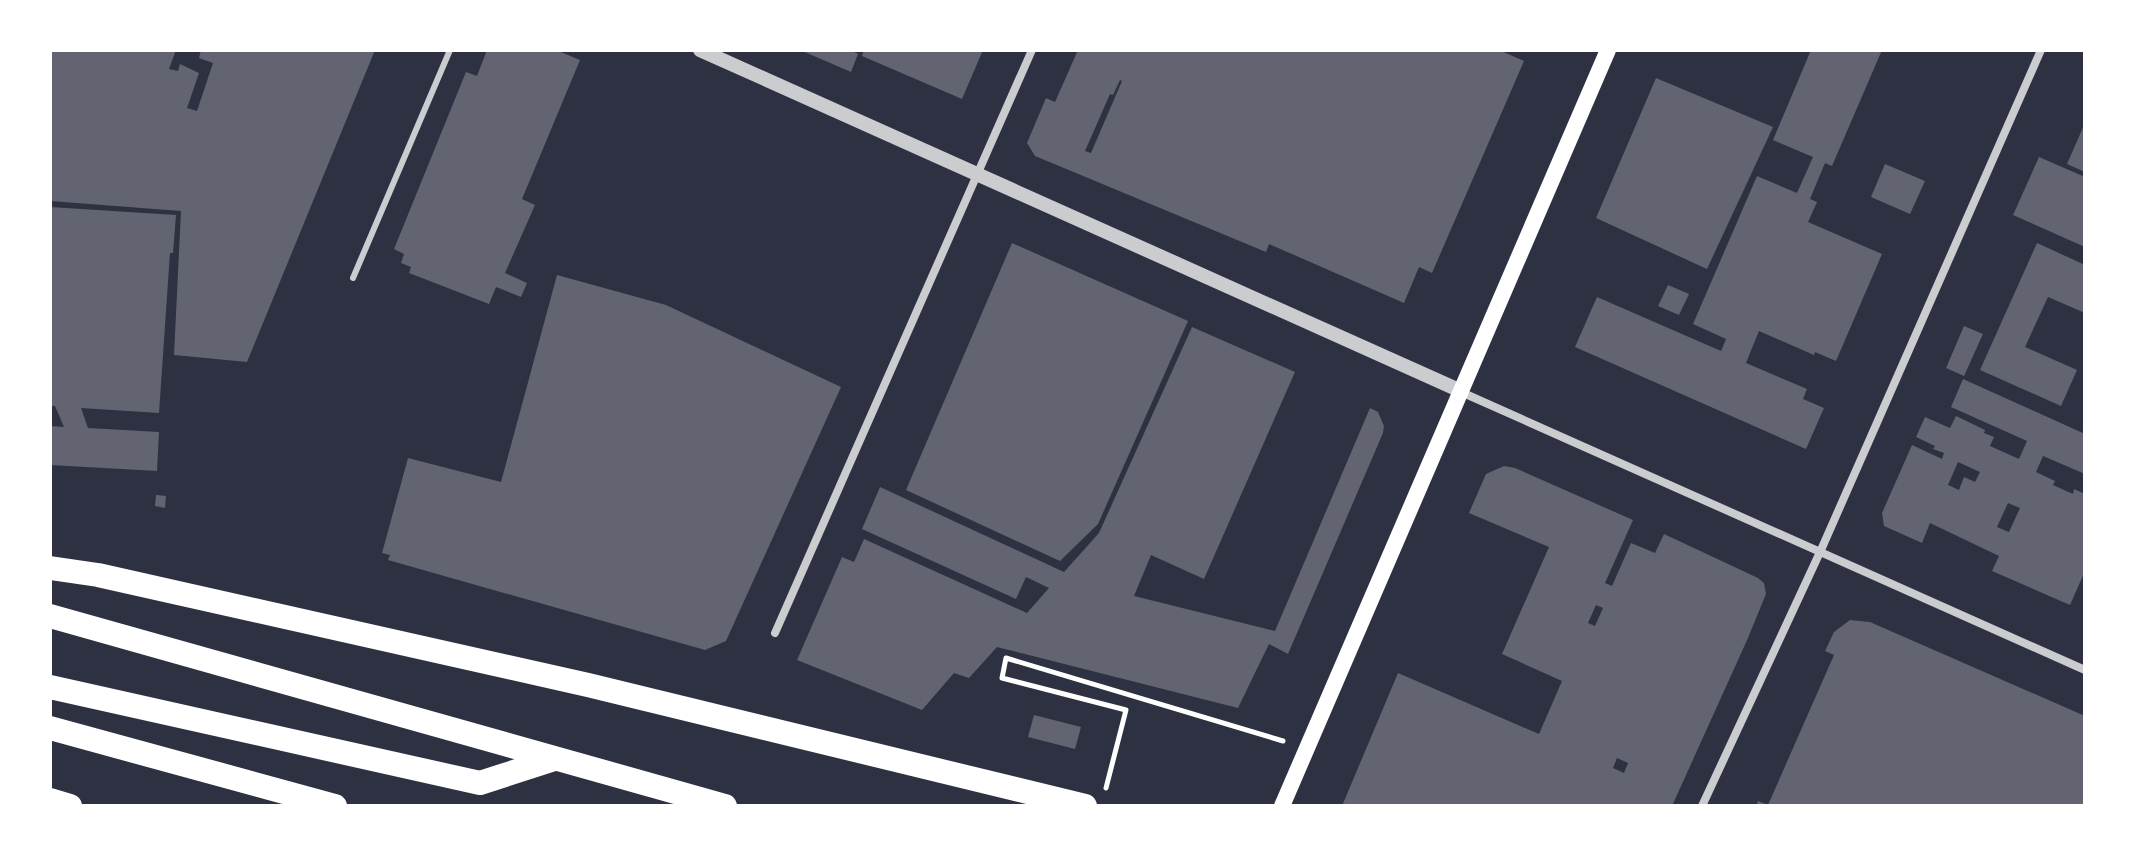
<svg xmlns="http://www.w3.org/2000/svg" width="2135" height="856" font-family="Merriweather,serif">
<rect width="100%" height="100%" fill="#2d3142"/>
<g fill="#626471" fill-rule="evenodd">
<path d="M50,50H176L169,69L178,71L180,64L199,73L187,108L197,111L213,63L199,58L201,50H375L247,362L174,355L181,211L50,201Z"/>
<path d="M487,50H556L580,60L522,199L535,205L505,273L527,283L521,297L496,287L489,304L409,273L411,267L401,263L404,254L394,249L466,72L477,76Z"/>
<path d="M800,50H855L854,52L858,54L851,72Z"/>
<path d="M864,50H983L962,99L862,56Z"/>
<path d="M1078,50H1499L1524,61L1432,273L1419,267L1404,303L1269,244L1266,252L1035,156L1027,143L1046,98L1055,102ZM1120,80L1122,81L1091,153L1085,151L1110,94L1113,95Z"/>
<path d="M1811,50H1882L1832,166L1825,163L1810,199L1817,202L1808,222L1882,254L1836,361L1815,352L1814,355L1759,331L1746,363L1807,389L1803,399L1824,408L1806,449L1575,347L1597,297L1721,351L1726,339L1693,324L1757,176L1797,193L1813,157L1773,140Z"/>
<path d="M1656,78L1773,127L1707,269L1596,218Z"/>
<path d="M2085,123V172L2067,164Z"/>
<path d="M2039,157L2085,177V247L2013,215Z"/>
<path d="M1885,164L1925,181L1910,214L1871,197Z"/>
<path d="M50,207L176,215L173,253H170L159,413L81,408L88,428L159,432L157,471L50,465V426L64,427L55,406H50Z"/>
<path d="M1012,243L1188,321L1098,524L1060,561L906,490Z"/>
<path d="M2037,243L2085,265V313L2048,297L2025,347L2077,370L2061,406L1980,370Z"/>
<path d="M557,275L666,305L841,387L726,641L705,650L388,560L390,555L382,553L408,458L501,482Z"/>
<path d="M1668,285L1689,294L1679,315L1658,306Z"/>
<path d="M1964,326L1983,334L1964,376L1946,368Z"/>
<path d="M1192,327L1295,372L1204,579L1151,555L1134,596L1275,631L1370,408L1378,412L1384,426L1383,433L1288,654L1269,644L1238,708L997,647L969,678L954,673L922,710L797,660L842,557L854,562L864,539L1027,613L1049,588L1026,577L1016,599L862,529L880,487L1064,572L1099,533Z"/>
<path d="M1963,379L2085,434V474L2043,456L2036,472L2055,481L2053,485L2073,494L2074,489L2085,494V571L2070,605L1992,571L1999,556L1930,523L1922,543L1884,526L1882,513L1912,445L1942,459L1944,453L1933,449L1935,446L1916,437L1925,417L1950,428L1956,416L1985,430L1984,433L1994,437L1990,446L2019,459L2027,441L1951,407ZM1958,462L1980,472L1975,482L1964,477L1959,490L1948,485ZM2008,503L2020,508L2009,532L1997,527Z"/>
<path d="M1504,466L1515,468L1633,520L1605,583L1612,586L1631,543L1655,553L1664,534L1758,578L1764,583L1766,594L1748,638L1672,806H1342L1398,673L1539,734L1562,681L1502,654L1549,547L1469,513L1486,474ZM1596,605L1603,608L1595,626L1588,623ZM1617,758L1628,763L1624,773L1613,768Z"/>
<path d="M156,495L166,496L165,508L155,506Z"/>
<path d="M1850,620L1870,622L2085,716V806H1756L1758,801L1768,805L1834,655L1825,651L1834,632Z"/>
<path d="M1034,715L1081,727L1075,749L1028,737Z"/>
</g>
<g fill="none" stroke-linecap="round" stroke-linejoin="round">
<path stroke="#fff" stroke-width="5" d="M1106,788L1126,710L1002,678L1006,658L1283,741"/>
<path stroke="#caccd0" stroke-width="6" d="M353,278L450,50"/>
<g stroke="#caccd0" stroke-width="8">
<path d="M1461,392L2085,670"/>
<path d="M775,633L1032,50"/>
<path d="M1702,806L1821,550L2041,50"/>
</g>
<path stroke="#caccd0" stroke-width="14" d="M700,50L1461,391"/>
<path stroke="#fff" stroke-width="16" d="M1282,806L1608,50"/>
<g stroke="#fff" stroke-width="24">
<path d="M50,568L98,575L588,685L1085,806"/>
<path d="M50,616L725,806"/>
<path d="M50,687L480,783L554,759"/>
<path d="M50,728L335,806"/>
<path d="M50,800L70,806"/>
</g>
</g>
<rect width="2135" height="856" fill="none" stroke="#ffffff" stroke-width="104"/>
</svg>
